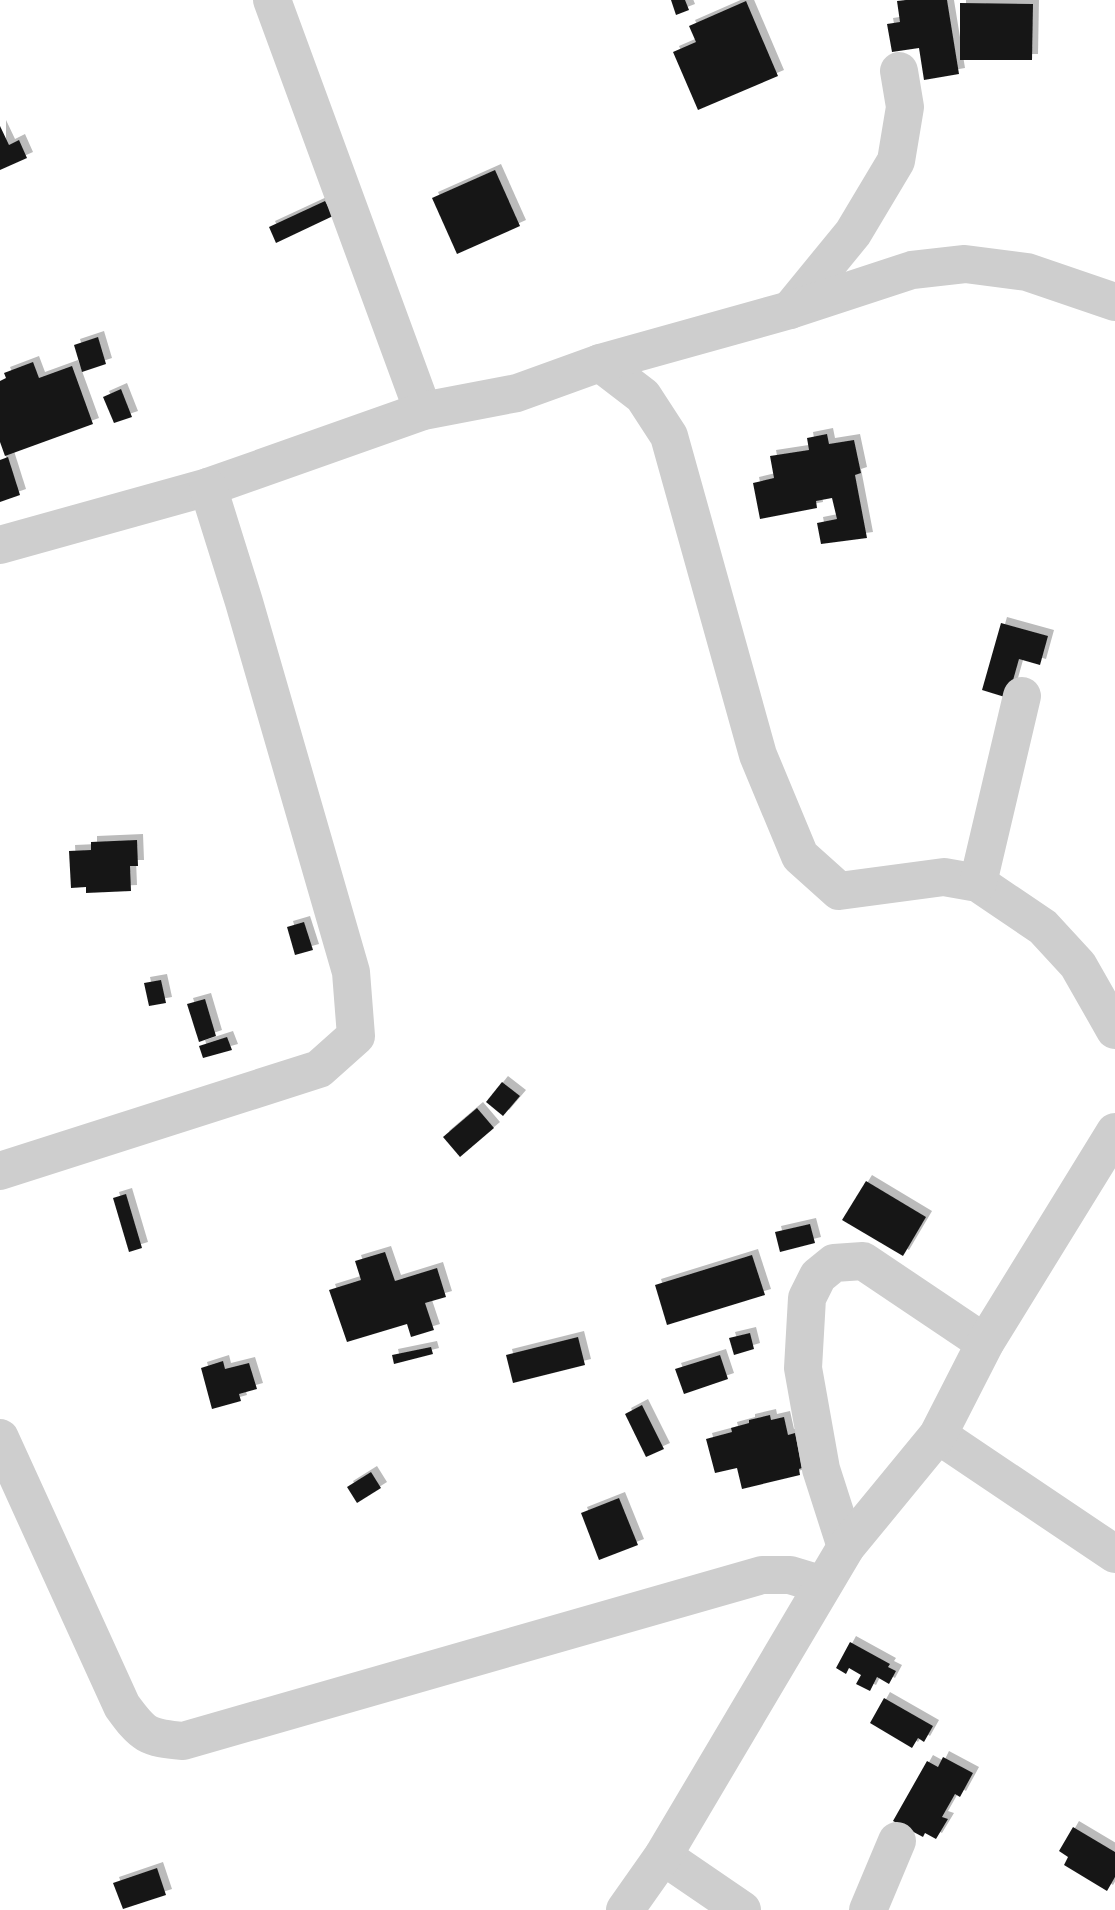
<svg xmlns="http://www.w3.org/2000/svg" width="1115" height="1910" font-family="'Golos Text',sans-serif">
<defs>
<filter id="shadow"><feDropShadow dx="6" dy="-6" stdDeviation="0" flood-color="#0004"/></filter>
</defs>
<rect width="100%" height="100%" fill="#fff"/>
<g fill="#181818" filter="url(#shadow)">
<path d="M671,0H685L689,10L676,15Z"/>
<path d="M906,0H947L959,74L924,80L919,48L892,52L887,24L900,22L897,1Z"/>
<path d="M746,1L778,76L698,110L673,52L696,42L689,26Z"/>
<path d="M960,3L1033,4L1032,60H960Z"/>
<path d="M0,126L9,145L19,140L27,158L0,170Z"/>
<path d="M495,170L520,226L457,254L432,198Z"/>
<path d="M325,201L333,216L276,243L269,227Z"/>
<path d="M98,337L106,364L82,372L74,345Z"/>
<path d="M33,362L39,378L72,366L93,424L5,456L0,442V381L6,378L4,373Z"/>
<path d="M121,389L132,417L114,423L103,397Z"/>
<path d="M827,434L829,444L854,440L861,473L855,475L867,538L821,544L817,523L837,519L832,498L816,501L817,508L760,519L753,483L774,478L770,456L809,450L807,438Z"/>
<path d="M8,457L20,495L0,502V460Z"/>
<path d="M1001,623L1048,636L1040,665L1019,659L1008,698L982,690Z"/>
<path d="M137,840L138,866H130L131,891L86,893V887L71,888L69,851L91,850V842Z"/>
<path d="M304,922L313,950L295,955L287,927Z"/>
<path d="M161,980L166,1003L149,1006L144,983Z"/>
<path d="M205,999L216,1036L199,1042L187,1004Z"/>
<path d="M227,1037L232,1050L203,1058L199,1046Z"/>
<path d="M502,1082L520,1096L503,1116L486,1102Z"/>
<path d="M477,1108L494,1128L460,1157L443,1137Z"/>
<path d="M866,1181L926,1217L903,1256L842,1220Z"/>
<path d="M126,1194L142,1248L129,1252L113,1198Z"/>
<path d="M810,1224L815,1243L780,1252L775,1232Z"/>
<path d="M385,1252L395,1281L437,1268L446,1297L425,1303L434,1330L411,1337L407,1324L347,1342L329,1290L361,1280L355,1261Z"/>
<path d="M752,1255L765,1295L667,1325L655,1285Z"/>
<path d="M750,1333L754,1349L734,1355L729,1338Z"/>
<path d="M578,1337L585,1365L513,1383L506,1355Z"/>
<path d="M431,1347L433,1354L394,1364L392,1355Z"/>
<path d="M720,1355L728,1379L684,1394L675,1369Z"/>
<path d="M223,1361L225,1369L249,1363L257,1389L239,1394L241,1401L212,1409L201,1368Z"/>
<path d="M642,1405L664,1449L646,1457L625,1414Z"/>
<path d="M770,1415L771,1420L784,1417L788,1435L795,1433L802,1468L799,1469L800,1475L742,1489L737,1468L715,1473L706,1439L732,1432L731,1428L749,1423V1420Z"/>
<path d="M371,1472L381,1488L357,1503L347,1487Z"/>
<path d="M619,1498L638,1545L599,1560L581,1513Z"/>
<path d="M850,1642L890,1664L888,1667L896,1671L889,1684L877,1677L870,1691L856,1684L861,1675L849,1668L846,1674L836,1668Z"/>
<path d="M884,1698L933,1726L924,1742L918,1738L912,1748L870,1723Z"/>
<path d="M943,1757L973,1773L960,1797L955,1794L942,1817L948,1819L936,1839L925,1833L923,1837L893,1821L927,1761L938,1767Z"/>
<path d="M1073,1827L1115,1852V1877L1107,1891L1064,1865L1068,1857L1059,1851Z"/>
<path d="M157,1868L166,1895L123,1909L113,1883Z"/>
</g>
<g fill="none" stroke-linecap="round" stroke-linejoin="round">
<g stroke="#cecece" stroke-width="38">
<path d="M272,0L423,411"/>
<path d="M790,310L853,233L896,161L905,107L899,71"/>
<path d="M600,363L643,396L669,436L758,755L800,856L839,891L944,877L978,883L1043,927L1078,965L1115,1030"/>
<path d="M0,545L208,487L423,411L517,393L600,363L790,310L912,270L965,264L1027,272L1115,302"/>
<path d="M978,883L1022,696"/>
<path d="M0,1171L319,1069L356,1036L351,972L244,602L208,487"/>
<path d="M938,1435L1115,1554"/>
<path d="M0,1438L122,1706C143,1735 147,1738 183,1741L762,1575H790L823,1585"/>
<path d="M846,1547L821,1469L803,1368L807,1298L818,1276L834,1263L863,1261L985,1343"/>
<path d="M663,1856L742,1910"/>
<path d="M625,1910L663,1856L846,1547L938,1435L985,1343L1115,1132"/>
<path d="M868,1910L897,1841"/>
</g>
</g>
</svg>
